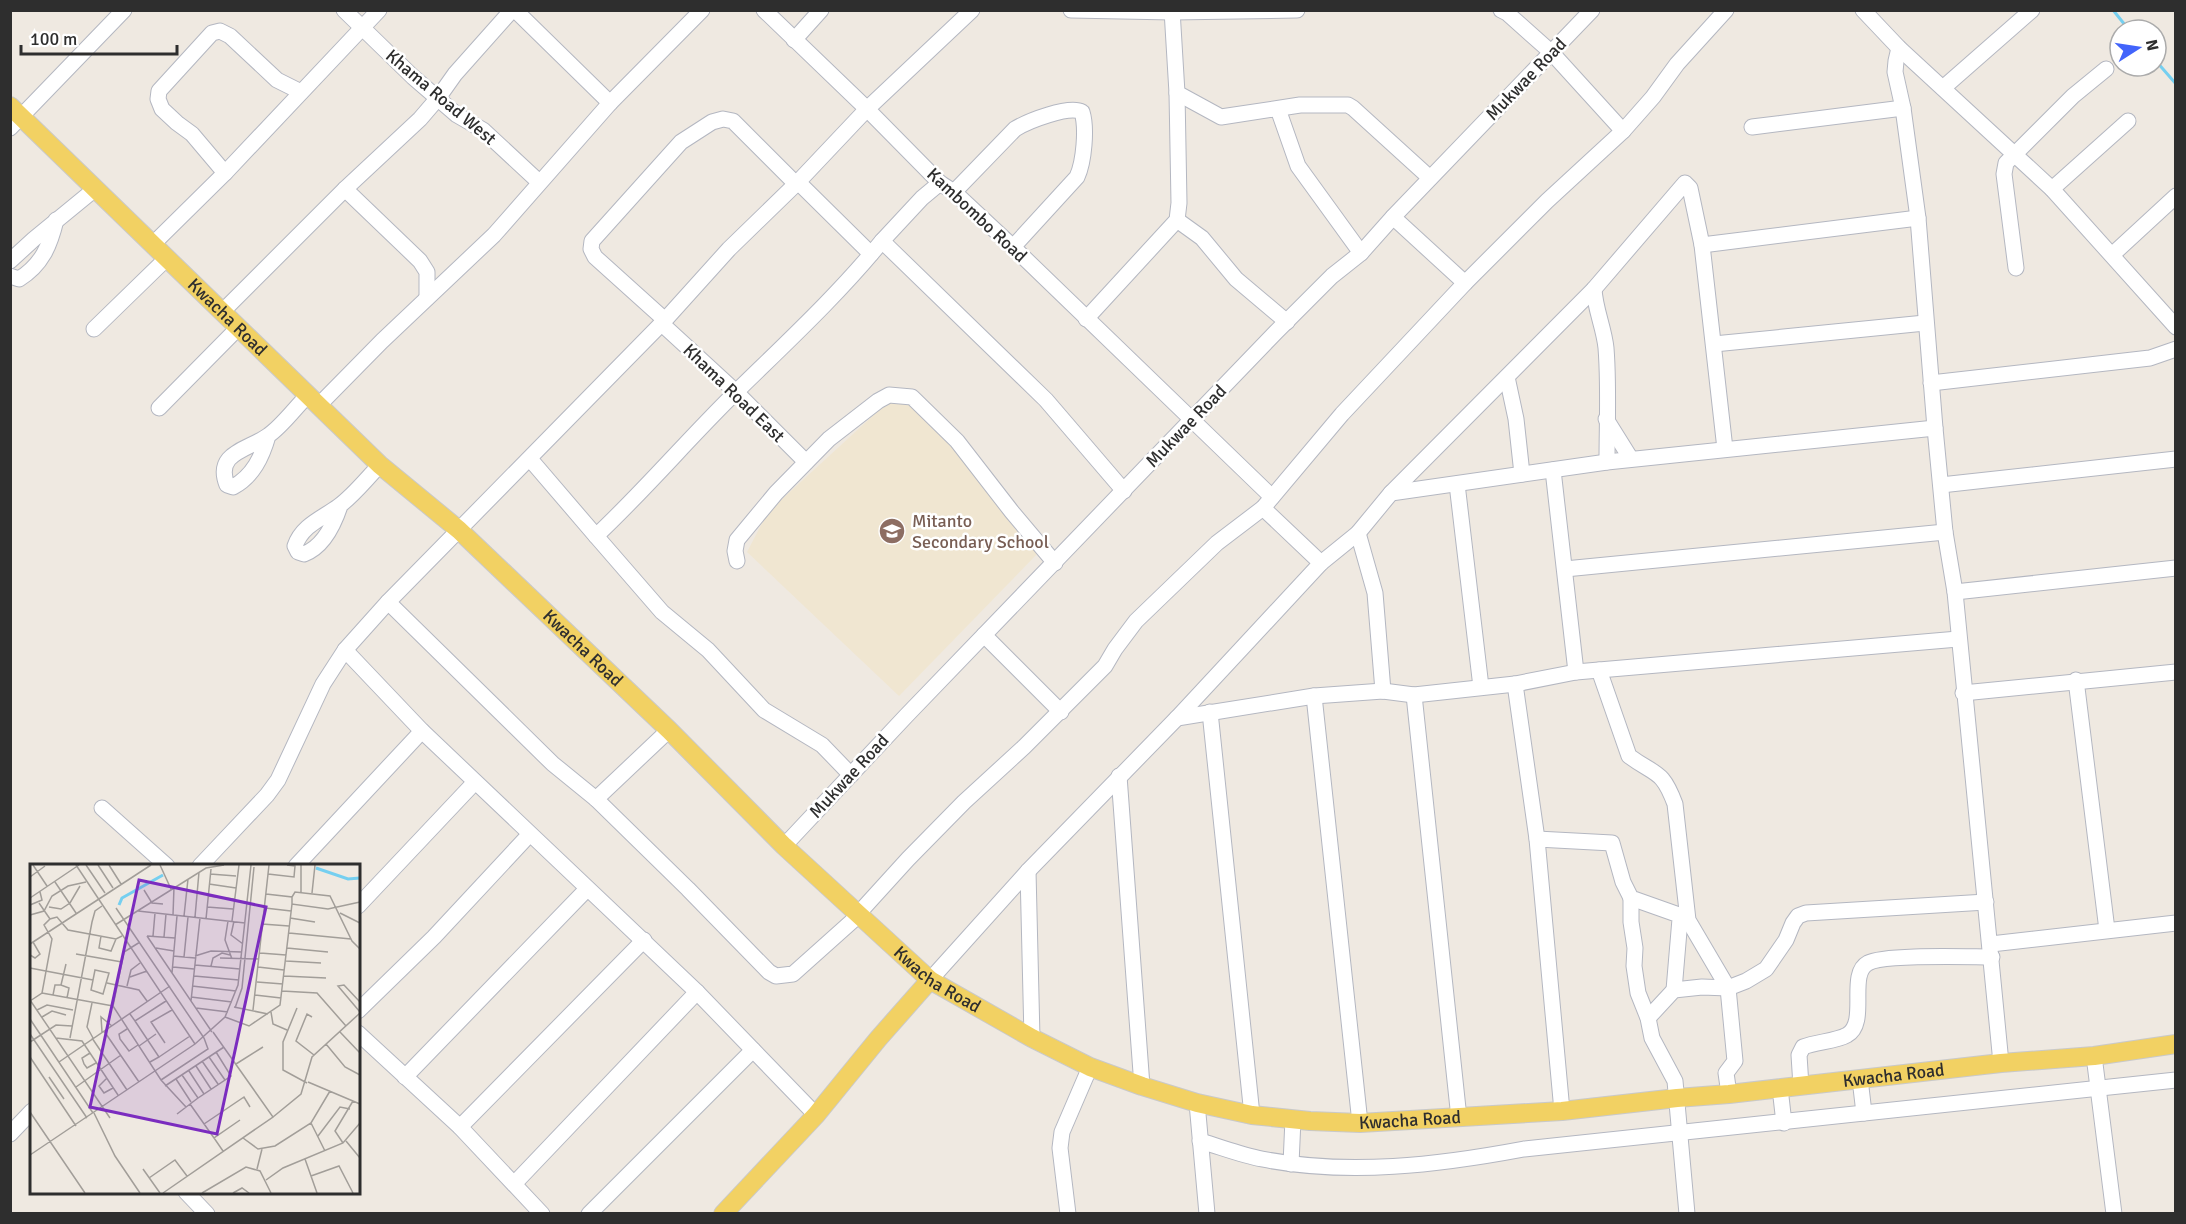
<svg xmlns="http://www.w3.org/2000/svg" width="2186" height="1224" font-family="Signika,sans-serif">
<rect width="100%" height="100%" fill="#efe9e1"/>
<path fill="#f0e6d1" d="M889,401L907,402L921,409L1041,550L899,696L747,552L768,512Z"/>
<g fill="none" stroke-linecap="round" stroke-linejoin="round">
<g stroke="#75cff0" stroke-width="3">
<path d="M2113,10L2129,30"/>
<path d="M2156,61L2176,84"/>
</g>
<defs>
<g id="minor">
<path d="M344,10L413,77L457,115L483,130L539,182"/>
<path d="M515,10L610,103"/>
<path d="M764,10L867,109L940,183L954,192L1013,247L1272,497"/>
<path d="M1071,10L1172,12L1297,10"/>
<path d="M1501,10L1507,13L1552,53L1623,131"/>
<path d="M1863,10L1899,48L2052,189L2176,327"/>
<path d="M794,40L821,10"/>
<path d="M1899,48L1896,61L1895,72L1903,108L1918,218L1935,428L1945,532L1955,592L2001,1063"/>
<path d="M1943,88L2032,10"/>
<path d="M1177,93L1221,117L1300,105H1348L1353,108L1430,178"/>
<path d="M1278,109L1298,166L1361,253"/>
<path d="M1752,127L1903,108"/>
<path d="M10,128L124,10"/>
<path d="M225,173L192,134L177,123L162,109L158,99L159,91L212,33L220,31L230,36L277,80L301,92"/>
<path d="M798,182L871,254"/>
<path d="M940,183L922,198L882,241L1046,400L1124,491"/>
<path d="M345,189L420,261L427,272V298"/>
<path d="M2052,189L2128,121"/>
<path d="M954,192L1015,129C1028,121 1069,105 1082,112C1087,128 1084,162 1077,177L1013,247"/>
<path d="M1393,217L1465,283"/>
<path d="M1177,220L1202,238L1236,279L1287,322"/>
<path d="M152,245L225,173L379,10"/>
<path d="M1702,245L1918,218"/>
<path d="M2112,255L2176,196"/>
<path d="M10,261L34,239L95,189"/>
<path d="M2016,268L2004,174L2006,163L2073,96L2106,69"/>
<path d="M10,276L19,279C42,265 50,245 56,220"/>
<path d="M1594,289C1595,309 1604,328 1606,348C1609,386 1607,424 1607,462"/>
<path d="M222,312L345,189L420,119L438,98L455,74L512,10"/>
<path d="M1086,319L1177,220L1179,203L1177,93L1172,10"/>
<path d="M665,320L595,257L591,249L592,241L681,142L712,122L723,119L733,121L796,184"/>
<path d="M662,324L736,392L806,462"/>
<path d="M94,329L166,259"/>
<path d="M1714,344L1925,323"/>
<path d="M1507,377L1516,419L1522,474"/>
<path d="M1931,383L2150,358L2176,349"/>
<path d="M319,405L382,341L494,235L610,103L702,10"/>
<path d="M159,408L238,328"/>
<path d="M1606,419L1631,459"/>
<path d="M268,436C262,457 253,476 233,487L227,485C214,452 249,450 269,435C283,425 295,408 308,395"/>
<path d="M530,459L596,536C645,490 688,439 736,392C786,343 838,295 882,241"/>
<path d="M1553,470L1576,672"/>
<path d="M1457,484L1481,687"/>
<path d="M1941,485L2176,459"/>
<path d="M1391,493L1607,462L1935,428"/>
<path d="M340,506C334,524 323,547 304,554L298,552L295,546C302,525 323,518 339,506C354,495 367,478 380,465"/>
<path d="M1263,508L1321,563"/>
<path d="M1358,533L1375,593L1383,691"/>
<path d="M596,536L662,612L708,650L764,710L822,745L851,775"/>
<path d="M737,561L735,551L737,540L776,493L829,439L878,401L889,395L912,397L957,441L1012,512L1055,563"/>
<path d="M1565,569L1945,532"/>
<path d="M1955,592L2176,568"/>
<path d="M388,602L553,764L596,799L688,889L769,972L776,976L793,974L859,915"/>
<path d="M984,635L1061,712"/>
<path d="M345,650L422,731L697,992L816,1115"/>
<path d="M1599,670L1629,756C1656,776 1662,769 1675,804L1688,920L1728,988L1735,1061L1726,1073L1729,1094"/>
<path d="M2076,680L2107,930"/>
<path d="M1515,684L1537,839L1562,1111"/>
<path d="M1963,693L2176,672"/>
<path d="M1414,695L1459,1118"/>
<path d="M1314,696L1360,1123"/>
<path d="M1210,712L1252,1115"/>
<path d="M1177,718L1314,696L1383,691L1414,695L1515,684L1576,672L1958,639"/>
<path d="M1119,776L1142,1086"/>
<path d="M596,799L669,730"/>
<path d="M102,808L167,866"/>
<path d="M1537,839L1612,843L1623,882L1631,898L1679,915L1680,919L1674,990"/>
<path d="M784,846L906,716L1276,332L1332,276L1361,253L1393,217L1592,10"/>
<path d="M200,866L267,795L278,780L323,684L345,650L388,602L665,320L729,249L798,182L867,109L972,10"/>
<path d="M296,866L422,731"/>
<path d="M1028,871L1032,1038"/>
<path d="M1631,898V922L1635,948L1634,966L1638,993L1648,1018L1652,1038L1675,1081L1687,1214"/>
<path d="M358,906L475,782"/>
<path d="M858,914L908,859L964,802L1024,747L1105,666L1115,649L1136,621L1217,543L1263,508L1342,414L1465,283L1547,201L1623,131L1653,97L1677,64L1726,10"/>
<path d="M1991,944L2176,923"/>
<path d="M930,980L1028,871L1177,718L1321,563L1358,533L1391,493L1594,289L1685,183L1690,188L1702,245L1725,449"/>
<path d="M358,1011L434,937L529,835"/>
<path d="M1648,1018L1674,990L1702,987L1728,988L1746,981L1766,969L1786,940L1793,923L1798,916L1806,913L1986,902"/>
<path d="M358,1033L460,1127L542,1214"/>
<path d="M2094,1056L2114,1214"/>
<path d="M405,1077L587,889"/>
<path d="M1860,1079L1864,1113"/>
<path d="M1801,1086L1799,1055L1803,1047C1816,1042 1837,1041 1847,1035C1869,1023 1847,974 1868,963C1884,954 1968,957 1992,957"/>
<path d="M1780,1088L1784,1123"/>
<path d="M1197,1103L1207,1214"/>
<path d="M460,1127L644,940"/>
<path d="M10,1134L32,1111"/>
<path d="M1200,1141C1221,1147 1241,1155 1262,1159C1348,1176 1439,1165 1524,1149L2176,1080"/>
<path d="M1291,1164L1293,1119"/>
<path d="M514,1184L697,992"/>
<path d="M186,1192L207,1214"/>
<path d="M589,1214L753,1050"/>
<path d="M1068,1214L1060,1148L1062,1132L1090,1067"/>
</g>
<g id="major">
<path id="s1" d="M10,106L380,465L459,530L669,730L784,846L930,980L1032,1038L1090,1067L1142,1086L1197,1103L1252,1115L1310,1121L1360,1123L1562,1111L1677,1098L1729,1094L2001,1063L2094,1056L2176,1044"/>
<path d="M723,1214L816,1115L878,1039L930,980"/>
</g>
</defs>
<use href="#minor" stroke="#b4b7c1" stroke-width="17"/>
<use href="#major" stroke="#c9c9c9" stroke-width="20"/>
<use href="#minor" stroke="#fff" stroke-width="15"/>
<use href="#major" stroke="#f2d163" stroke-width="18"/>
</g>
<defs>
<symbol id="school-disc" viewBox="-11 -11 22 22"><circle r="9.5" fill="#8d6e63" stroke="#fff"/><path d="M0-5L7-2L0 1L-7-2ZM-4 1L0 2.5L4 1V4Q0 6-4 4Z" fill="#fff"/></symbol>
</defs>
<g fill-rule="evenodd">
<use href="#school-disc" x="877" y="516" width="30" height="30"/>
</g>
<g text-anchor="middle" stroke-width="5" stroke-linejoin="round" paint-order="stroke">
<g font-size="18" fill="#2e2e2e" stroke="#fff">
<text transform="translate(1526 79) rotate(-46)" y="6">Mukwae Road</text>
<text transform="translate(441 97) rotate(40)" y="6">Khama Road West</text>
<text transform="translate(977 215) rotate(43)" y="6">Kambombo Road</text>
<text dy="6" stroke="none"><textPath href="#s1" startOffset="303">Kwacha Road</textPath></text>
<text transform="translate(734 393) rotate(44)" y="6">Khama Road East</text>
<text transform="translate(1186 426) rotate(-46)" y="6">Mukwae Road</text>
<text dy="6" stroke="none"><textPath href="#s1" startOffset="789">Kwacha Road</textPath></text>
<text transform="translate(849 776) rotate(-47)" y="6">Mukwae Road</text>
<text dy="6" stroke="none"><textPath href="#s1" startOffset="1275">Kwacha Road</textPath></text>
<text dy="6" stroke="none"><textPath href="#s1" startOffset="2265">Kwacha Road</textPath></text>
<text dy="6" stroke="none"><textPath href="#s1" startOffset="1779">Kwacha Road</textPath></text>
</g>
<g font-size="18" fill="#785e54" stroke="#fff" text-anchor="start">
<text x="912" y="527">Mitanto<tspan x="912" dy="21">Secondary School</tspan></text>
</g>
</g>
<g transform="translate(30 864)">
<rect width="330" height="330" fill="#efe9e1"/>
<path fill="none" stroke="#75cff0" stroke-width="3" d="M286,4L318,15L330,14M89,41L92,34L133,11"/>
<path fill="none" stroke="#a29e99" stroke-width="1.5" d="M3,1L17,22M46,1L165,180M56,1L75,29M68,1L83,24M79,1L91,20M130,1L141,25M180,10L206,12M238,10L264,13L265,2L257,1M0,13L15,2M25,18L46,49M179,20L206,24M114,26L122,39L133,40M271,28V1M282,29L285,1M236,30L262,33V40M178,32L204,35M262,33L265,28L300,32L322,77L330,85M0,34L49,1M9,39L20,55M0,41L12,36L10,28M19,43L31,45L40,39L50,22M177,43L203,45M86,44L174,174M235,44L261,47M108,47L215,59M310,49L330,59M0,51L14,47L22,32L38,22L56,18M143,51L144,23M154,52L158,15M165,53L169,8M260,54L285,58M176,55L181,5M198,57L195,76L202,95M202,57L209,1M204,57L201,71L213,80M232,60L259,62M85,61L176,4L194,1M259,69L321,75M71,72L69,84L81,87L86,75M117,72L182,168M117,72L145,74M123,72L125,49M134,73L136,50M110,78L94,88L83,142L131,216L156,243M0,80L121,1M126,84L144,87M257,84L298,88M230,89L256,91M46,90L92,98M0,91L5,94L10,90L3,78M143,92L165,94M165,92L181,87L212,88M154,93L158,53M190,94L229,95M256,97L291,99M165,101L210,105M181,102L183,94L192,89L200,91M143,103L164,105M228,103L254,106M0,104L63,116M65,106L79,109L73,130L61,126ZM142,109L147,52M164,112L209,116M254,112L296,114M100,113L117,107M227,118L253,120M77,119L109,126L117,137M31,121L36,100M97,122L101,106L110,99M162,122L206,127M252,127L287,129L316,162M12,129L83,142M23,131L25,121H31L39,124L37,134M225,131L251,134M161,133L202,138M0,136L80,254M0,137L12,129L22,75L14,61L20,55L27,53L38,66L86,75L92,72M161,137L170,54M330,138L314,121L308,122L330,148M62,139L57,163L63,174M204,143L238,150M166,144L198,148M205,144L212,124L224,3M267,144L253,178V206L277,219M7,146L17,141L43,146M223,146L239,1M241,148L243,160L257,166M100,150L105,157L136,137M12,153L22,147L36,151M195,153L219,162L250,141L262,40L298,45L330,38M282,153L277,150L266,177L284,191M0,155L63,249M105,157L129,193L120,198M97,165L89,170L90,175L99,187L108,181M74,167L109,218M72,168L71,153L82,162M310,168L330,189M0,170L57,254M26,174L52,177L88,231M40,174L62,58L65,47L72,42M62,174L97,226M0,178L26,161L42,162M135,179L121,158L142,146M296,180L315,203L330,211M109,182L126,170M60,189L52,194L54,200L57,204L66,199M0,193L46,262M129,193L160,172M179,193L195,216M172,197L188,220M29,198L140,122M206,200L233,183M166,202L181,225M159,207L174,230M152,211L168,234L201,212L186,188M19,213L34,235M77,214L69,222L74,229L83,224M146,215L161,238M131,216L178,185L174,174M278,218L330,240M135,222L194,183M46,223L91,191M160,240L184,274M0,248L55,329M64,249L85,292L110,329M147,250L168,234M243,253L271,230L282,193L330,149M281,259L295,287M174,260L214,233L220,243M288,272L310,243L320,245M213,274L228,285L245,282L281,259L300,227M316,277L330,294M313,279L305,267L323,237M193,287L184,274L210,256M0,291L165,180L195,153L208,121L221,1M275,295L287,329M113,305L130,329M227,305L232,285M281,312L309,302L323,329M119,314L145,296L157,312M236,316L253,304L313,279L330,259M133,329L243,253L183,168M172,329L216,303L230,307L241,329M203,329L212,324L219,329"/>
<path fill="#7b2cbf" fill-opacity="0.15" stroke="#7b2cbf" stroke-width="3" d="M109,16L236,43L187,270L60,243Z"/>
<rect width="330" height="330" fill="none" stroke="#2e2e2e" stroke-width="3"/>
</g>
<rect width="2186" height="1224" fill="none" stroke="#2e2e2e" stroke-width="24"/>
<g transform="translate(2138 48) rotate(78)"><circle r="28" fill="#ffffff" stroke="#ababab" stroke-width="1.5"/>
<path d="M0-4.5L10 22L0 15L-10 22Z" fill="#4264fb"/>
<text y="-9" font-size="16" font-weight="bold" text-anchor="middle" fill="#2e2e2e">N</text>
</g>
<path d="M21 45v9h156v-9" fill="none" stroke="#2e2e2e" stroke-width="3"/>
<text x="30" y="45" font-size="18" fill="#2e2e2e" stroke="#ffffff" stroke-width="4.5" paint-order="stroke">100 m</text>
</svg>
